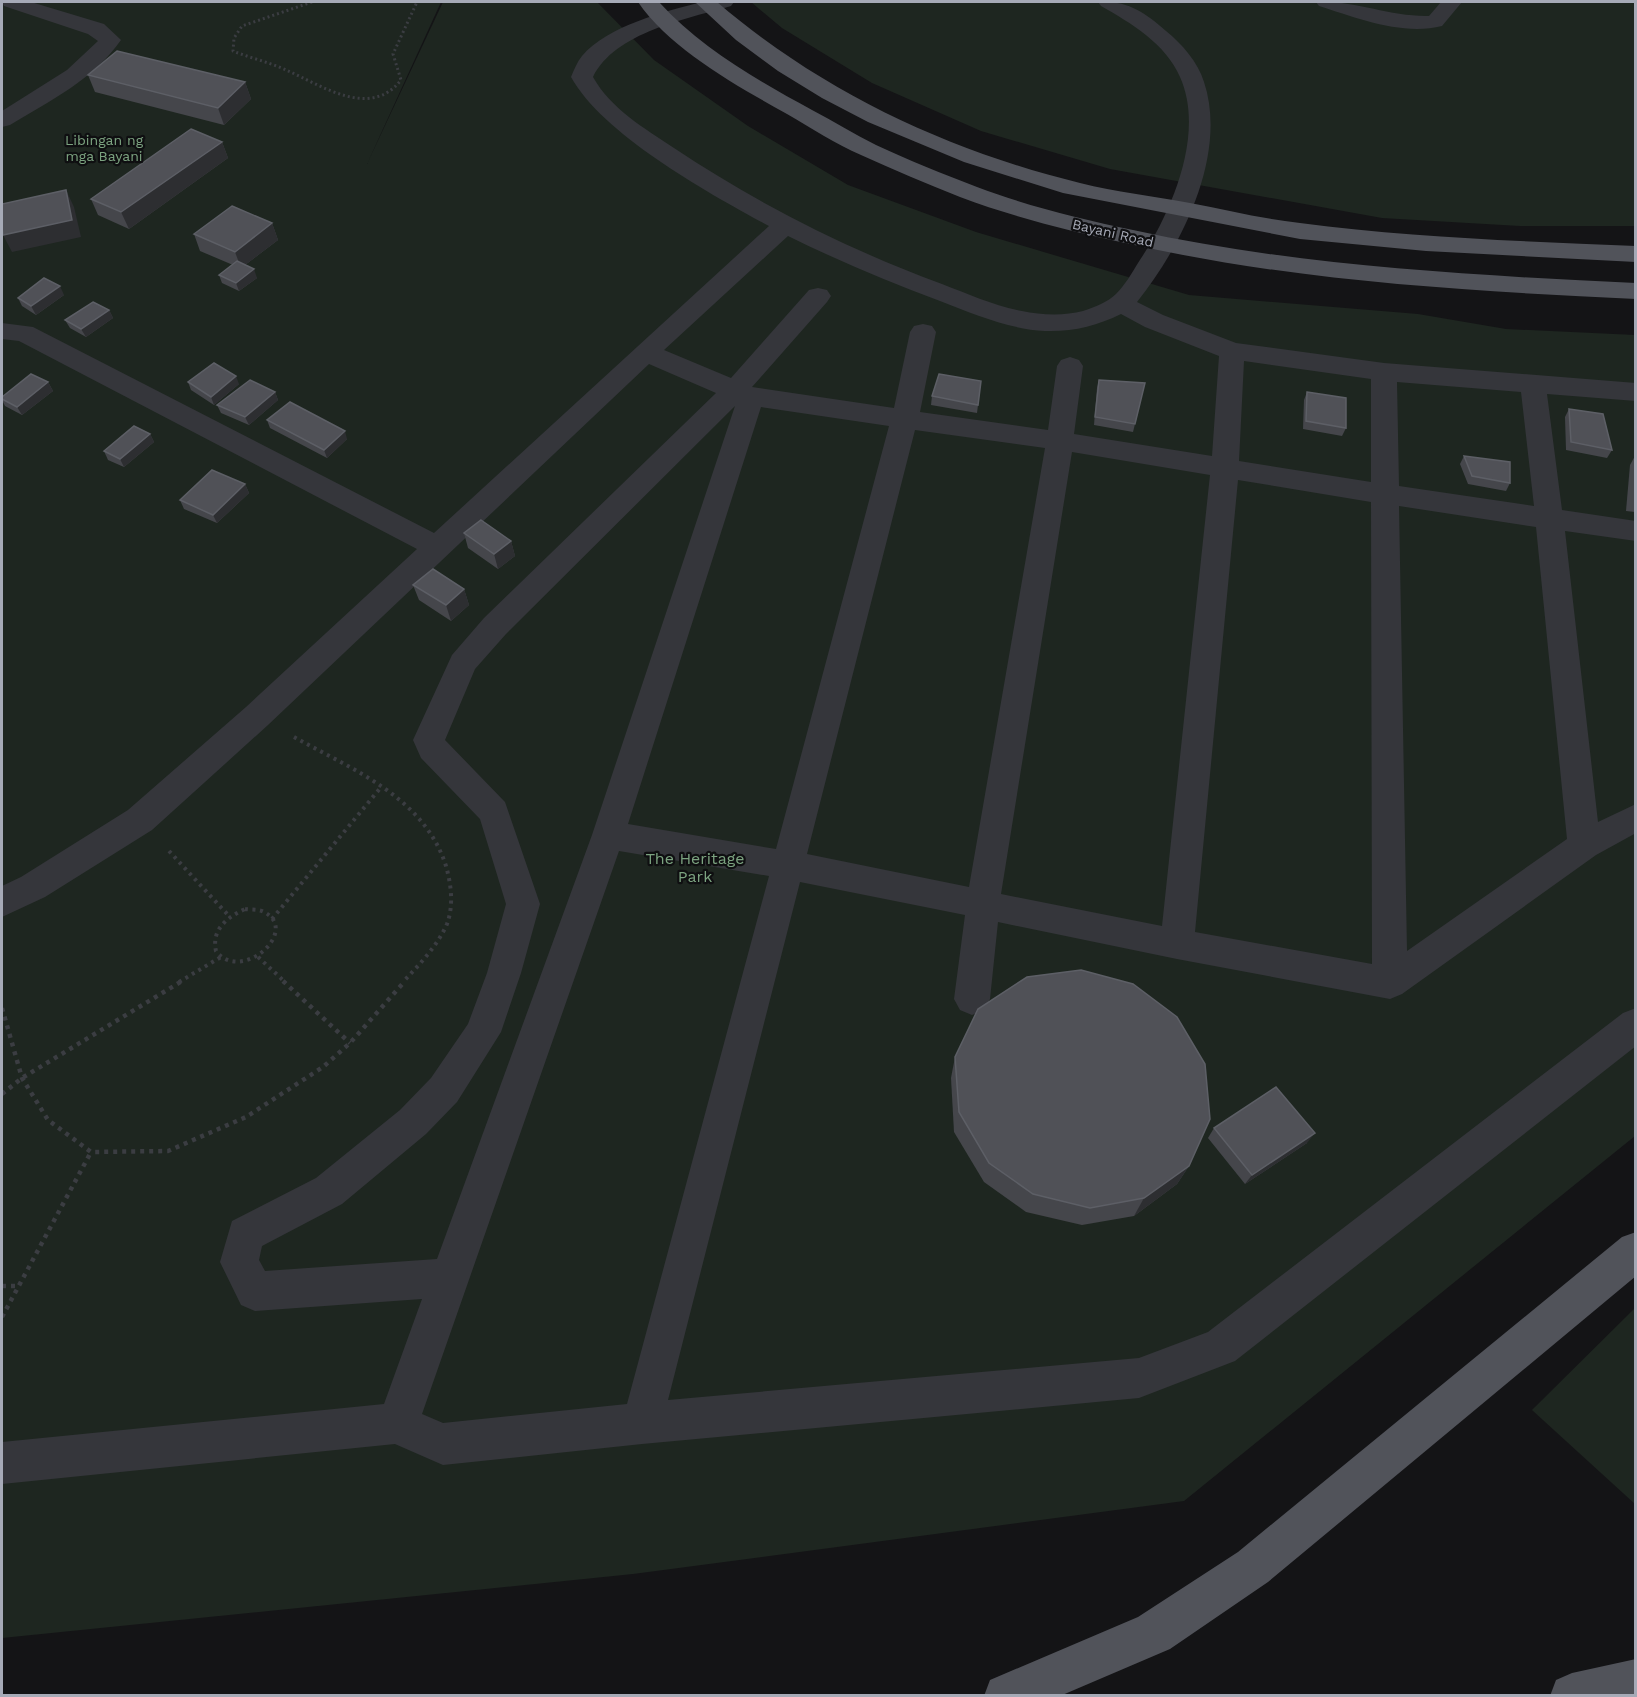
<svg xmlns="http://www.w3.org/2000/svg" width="1637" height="1697" font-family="'Work Sans',sans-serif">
<rect width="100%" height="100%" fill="#141416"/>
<g fill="#1e2620">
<path d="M2,2H441L367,164L443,2H597L654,60L748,126L848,185L976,232L1189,295L1418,314L1506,329L1635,335V1136L1184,1501L633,1574L2,1638Z"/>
<path d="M751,2H1635V226H1520L1382,218L1110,169L981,131L872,83L782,28Z"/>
<path d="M1635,1308V1504L1532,1410Z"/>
</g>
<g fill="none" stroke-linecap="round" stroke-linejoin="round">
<path stroke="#3b3d42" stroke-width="3" stroke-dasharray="2 3" stroke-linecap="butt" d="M312,2L242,26L234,38L233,51C250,58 269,62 286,70C321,85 370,120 401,80L393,54L417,2"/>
<g stroke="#3b3d42" stroke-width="4" stroke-dasharray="3 4.5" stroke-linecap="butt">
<path d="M294,737C353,770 424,797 446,866C451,884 454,905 447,924C438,945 419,965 403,982"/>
<path d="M169,851L229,916"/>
<path d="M245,909C251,910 259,909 264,912C301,931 241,984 216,951C211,929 228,917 245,909Z"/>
<path d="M272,919L382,786"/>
<path d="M258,957L285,982"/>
<path d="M179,982L221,957"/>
</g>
<g stroke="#3b3d42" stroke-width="4.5" stroke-dasharray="4 5" stroke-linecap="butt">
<path d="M283,981L350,1043"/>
<path d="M2,1008L22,1078L48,1120L91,1152L168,1151L246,1117L323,1067L350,1043L405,981"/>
<path d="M2,1094L22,1078L182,981"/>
<path d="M2,1286H18"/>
<path d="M2,1317L91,1152"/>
</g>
<g fill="#35363b" fill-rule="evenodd">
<path d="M2,2H31L104,24L121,40C94,79 50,101 10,125L2,127V111L67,70L98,41L88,34L4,6Z"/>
<path d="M702,2H734L731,6C687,19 615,32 593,77C611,109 644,128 674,148C758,204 847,249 942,284C968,294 995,306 1022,311C1041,315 1064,316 1083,311C1095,307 1108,302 1116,294C1125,285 1132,273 1138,263C1170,215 1206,135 1180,77C1166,44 1131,23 1101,6L1098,2C1126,0 1145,12 1166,31C1182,44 1198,62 1204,82C1228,154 1182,246 1137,302L1163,315L1236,343L1384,363L1636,383V401L1547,394L1562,510L1636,521V541L1565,531L1598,822L1636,804V833L1596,855L1402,994L1390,999L1177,959L998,922L990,999L984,1010L972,1015L960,1010L954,999L965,915L800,882L668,1400L1139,1358L1208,1332L1623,1013L1636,1008V1046L1235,1361L1139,1398L642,1444L443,1465L395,1444L2,1484V1442L384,1404L422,1299L255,1311L241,1305L220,1262L232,1221L316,1178L400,1110L431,1078L468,1024L487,973L506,904L480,819L421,758L413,740L452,655L484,618L716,393L649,364L268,725L152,830L45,897L2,917V886L21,877L128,810L246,707L417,549L19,341L2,339V323L33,327L434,533L769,226C710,194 603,135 571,77C574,70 577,62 582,56C607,26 666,11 702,2ZM788,236C837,260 888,282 940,301C974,314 1008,329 1045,331C1072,332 1097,326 1121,314L1145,327L1219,356L1212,456L1074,434L1083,366L1079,360L1070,357L1061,360L1057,366L1048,430L920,412L936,332L932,326L923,324L914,326L910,332L894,408L752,387L827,302L831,296L827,290L818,288L809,290L731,378L664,350ZM1244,361L1371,379V482L1239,461ZM1397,382L1521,392L1534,506L1399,486ZM735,406L592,835L437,1259L265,1271L259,1260L262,1246L342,1204L426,1134L457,1102L501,1032L521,973L540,904L505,802L445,740L475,669L506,634ZM761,407L889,426L776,849L628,824ZM915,430L1045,448L969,887L807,854ZM1072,452L1210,475L1162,926L1001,894ZM1238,480L1371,502L1372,964L1195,932ZM1399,506L1536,527L1567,839L1407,951ZM619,851L769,876L627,1404L443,1423L422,1414Z"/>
<path d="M1316,2C1354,0 1390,17 1429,16L1441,2H1462L1442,26C1402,36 1357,18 1319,6Z"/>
</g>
<g fill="#51535a" fill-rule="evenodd">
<path d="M638,2H659C701,48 757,80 812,110C833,121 854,134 876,145C908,160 943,174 977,187C1027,206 1081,219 1133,230C1298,266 1467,275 1636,283V299C1464,291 1293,281 1125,243C1070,231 1013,217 960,197C927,184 894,170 861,155C836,144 811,128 787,114C737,86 670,49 638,2Z"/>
<path d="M695,2H717C821,91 946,150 1080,183C1116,192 1153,196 1190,203C1227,210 1263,219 1300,223C1411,238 1524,241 1636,246V262L1426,251L1300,239L1063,193L964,162L868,122L822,98L778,71L736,40Z"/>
<path d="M1636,1232V1276L1268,1582L1170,1649L1060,1696H984L990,1680L1138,1617L1238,1552L1622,1237Z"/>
<path d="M1636,1659V1696H1550L1556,1680L1572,1673Z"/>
</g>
</g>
<g fill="#45464b">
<path d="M88,75L245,82L251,99L224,125L95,92Z"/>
<path d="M222,142L228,158L129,229L98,215L91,199Z"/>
<path d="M272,223L278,240L245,265L257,278L239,291L222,283L219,275L233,265L200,251L194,234Z"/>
<path d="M64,295L36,315L22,306L18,298Z"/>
<path d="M109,310L113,318L86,337L70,328L65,320Z"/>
<path d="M1099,380L1145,383L1133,432L1094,425L1097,388Z"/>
<path d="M981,381L977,413L931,405L932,396Z"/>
<path d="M48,382L53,391L22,415L5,406L2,400V397Z"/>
<path d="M188,382L239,384L214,405L191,390Z"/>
<path d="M275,392L278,400L249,425L221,413L217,405Z"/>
<path d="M1307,392L1346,428L1342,436L1303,429L1304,400Z"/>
<path d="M1569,409L1612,450L1607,458L1566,450L1565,417Z"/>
<path d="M267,420L347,439L327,458L270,428Z"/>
<path d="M150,434L154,442L124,467L108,460L104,451Z"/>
<path d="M1464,456L1510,483L1506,491L1468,484L1460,464Z"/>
<path d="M1635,456V512L1626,511L1630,465Z"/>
<path d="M245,484L249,493L217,523L184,509L180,500Z"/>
<path d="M464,533L511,541L515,556L498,569L468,548Z"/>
<path d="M413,585L464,589L469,605L451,621L419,600Z"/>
<path d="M955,1057L1189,1166L1177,1184L1134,1216L1082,1225L1026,1212L984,1182L954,1132L951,1078Z"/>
<path d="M1214,1128L1307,1143L1245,1184L1208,1138Z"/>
</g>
<g fill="#2d2e31">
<path d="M245,82L251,99L224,125L218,108Z"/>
<path d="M222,142L228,158L129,229L121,212Z"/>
<path d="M66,190L74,207L81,237L12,252L3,235Z"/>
<path d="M272,223L278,240L241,268L235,252Z"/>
<path d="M254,269L257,278L239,291L236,283Z"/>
<path d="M60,286L64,295L36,315L31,306Z"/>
<path d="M109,310L113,318L86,337L81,329Z"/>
<path d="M236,376L239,384L214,405L211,397Z"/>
<path d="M48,382L53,391L22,415L17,407Z"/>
<path d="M275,392L278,400L249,425L245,417Z"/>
<path d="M345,431L347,439L327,458L324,450Z"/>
<path d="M150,434L154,442L124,467L120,459Z"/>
<path d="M245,484L249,493L217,523L213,515Z"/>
<path d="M511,541L515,556L498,569L494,554Z"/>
<path d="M464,589L469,605L451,621L446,605Z"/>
<path d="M1315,1133L1307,1143L1245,1184L1252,1175Z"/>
<path d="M1189,1166L1177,1184L1134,1216L1144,1198Z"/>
</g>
<g fill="#505157" stroke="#5d5f66" stroke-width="1.5">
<path d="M117,51L245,82L218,108L88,75Z"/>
<path d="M191,129L222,142L121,212L91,199Z"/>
<path d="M66,190L72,220L3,235L2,227V204Z"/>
<path d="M232,206L272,223L235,252L194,234Z"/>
<path d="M237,261L254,269L236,283L219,275Z"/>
<path d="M44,278L60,286L31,306L18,298Z"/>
<path d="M93,302L109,310L81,329L65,320Z"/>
<path d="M214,363L236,376L211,397L188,382Z"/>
<path d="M31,374L48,382L17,407L2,399V397Z"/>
<path d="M939,374L981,381L978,405L932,396Z"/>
<path d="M250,380L275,392L245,417L217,405Z"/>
<path d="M1099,380L1145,383L1135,424L1095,417Z"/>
<path d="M1307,392L1346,398V428L1306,421Z"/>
<path d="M290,402L345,431L324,450L267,420Z"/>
<path d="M1569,409L1603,414L1612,450L1571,442Z"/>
<path d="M134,426L150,434L120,459L104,451Z"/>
<path d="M1464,456L1510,462V483L1472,476Z"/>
<path d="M212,470L245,484L213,515L180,500Z"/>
<path d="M481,520L511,541L494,554L464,533Z"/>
<path d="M433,569L464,589L446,605L413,585Z"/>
<path d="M1081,970L1133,984L1177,1017L1205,1064L1210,1119L1189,1166L1144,1198L1090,1208L1033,1194L989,1163L959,1112L955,1057L978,1009L1027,977Z"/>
<path d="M1276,1087L1315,1133L1252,1175L1214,1128Z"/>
</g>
<g text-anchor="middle" stroke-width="4.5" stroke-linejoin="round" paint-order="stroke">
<g font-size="14" fill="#7ca380" stroke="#0f0f11">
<text x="104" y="145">Libingan ng<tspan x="104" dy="16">mga Bayani</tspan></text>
</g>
<g font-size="14" fill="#a6aab7" stroke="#0f0f11">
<text transform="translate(1113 233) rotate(13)" y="5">Bayani Road</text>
</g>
<g font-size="16" fill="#7ca380" stroke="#0f0f11">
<text x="695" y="864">The Heritage<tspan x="695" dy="18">Park</tspan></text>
</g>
</g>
<rect width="1637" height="1697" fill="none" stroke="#a6aab7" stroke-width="6"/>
</svg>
